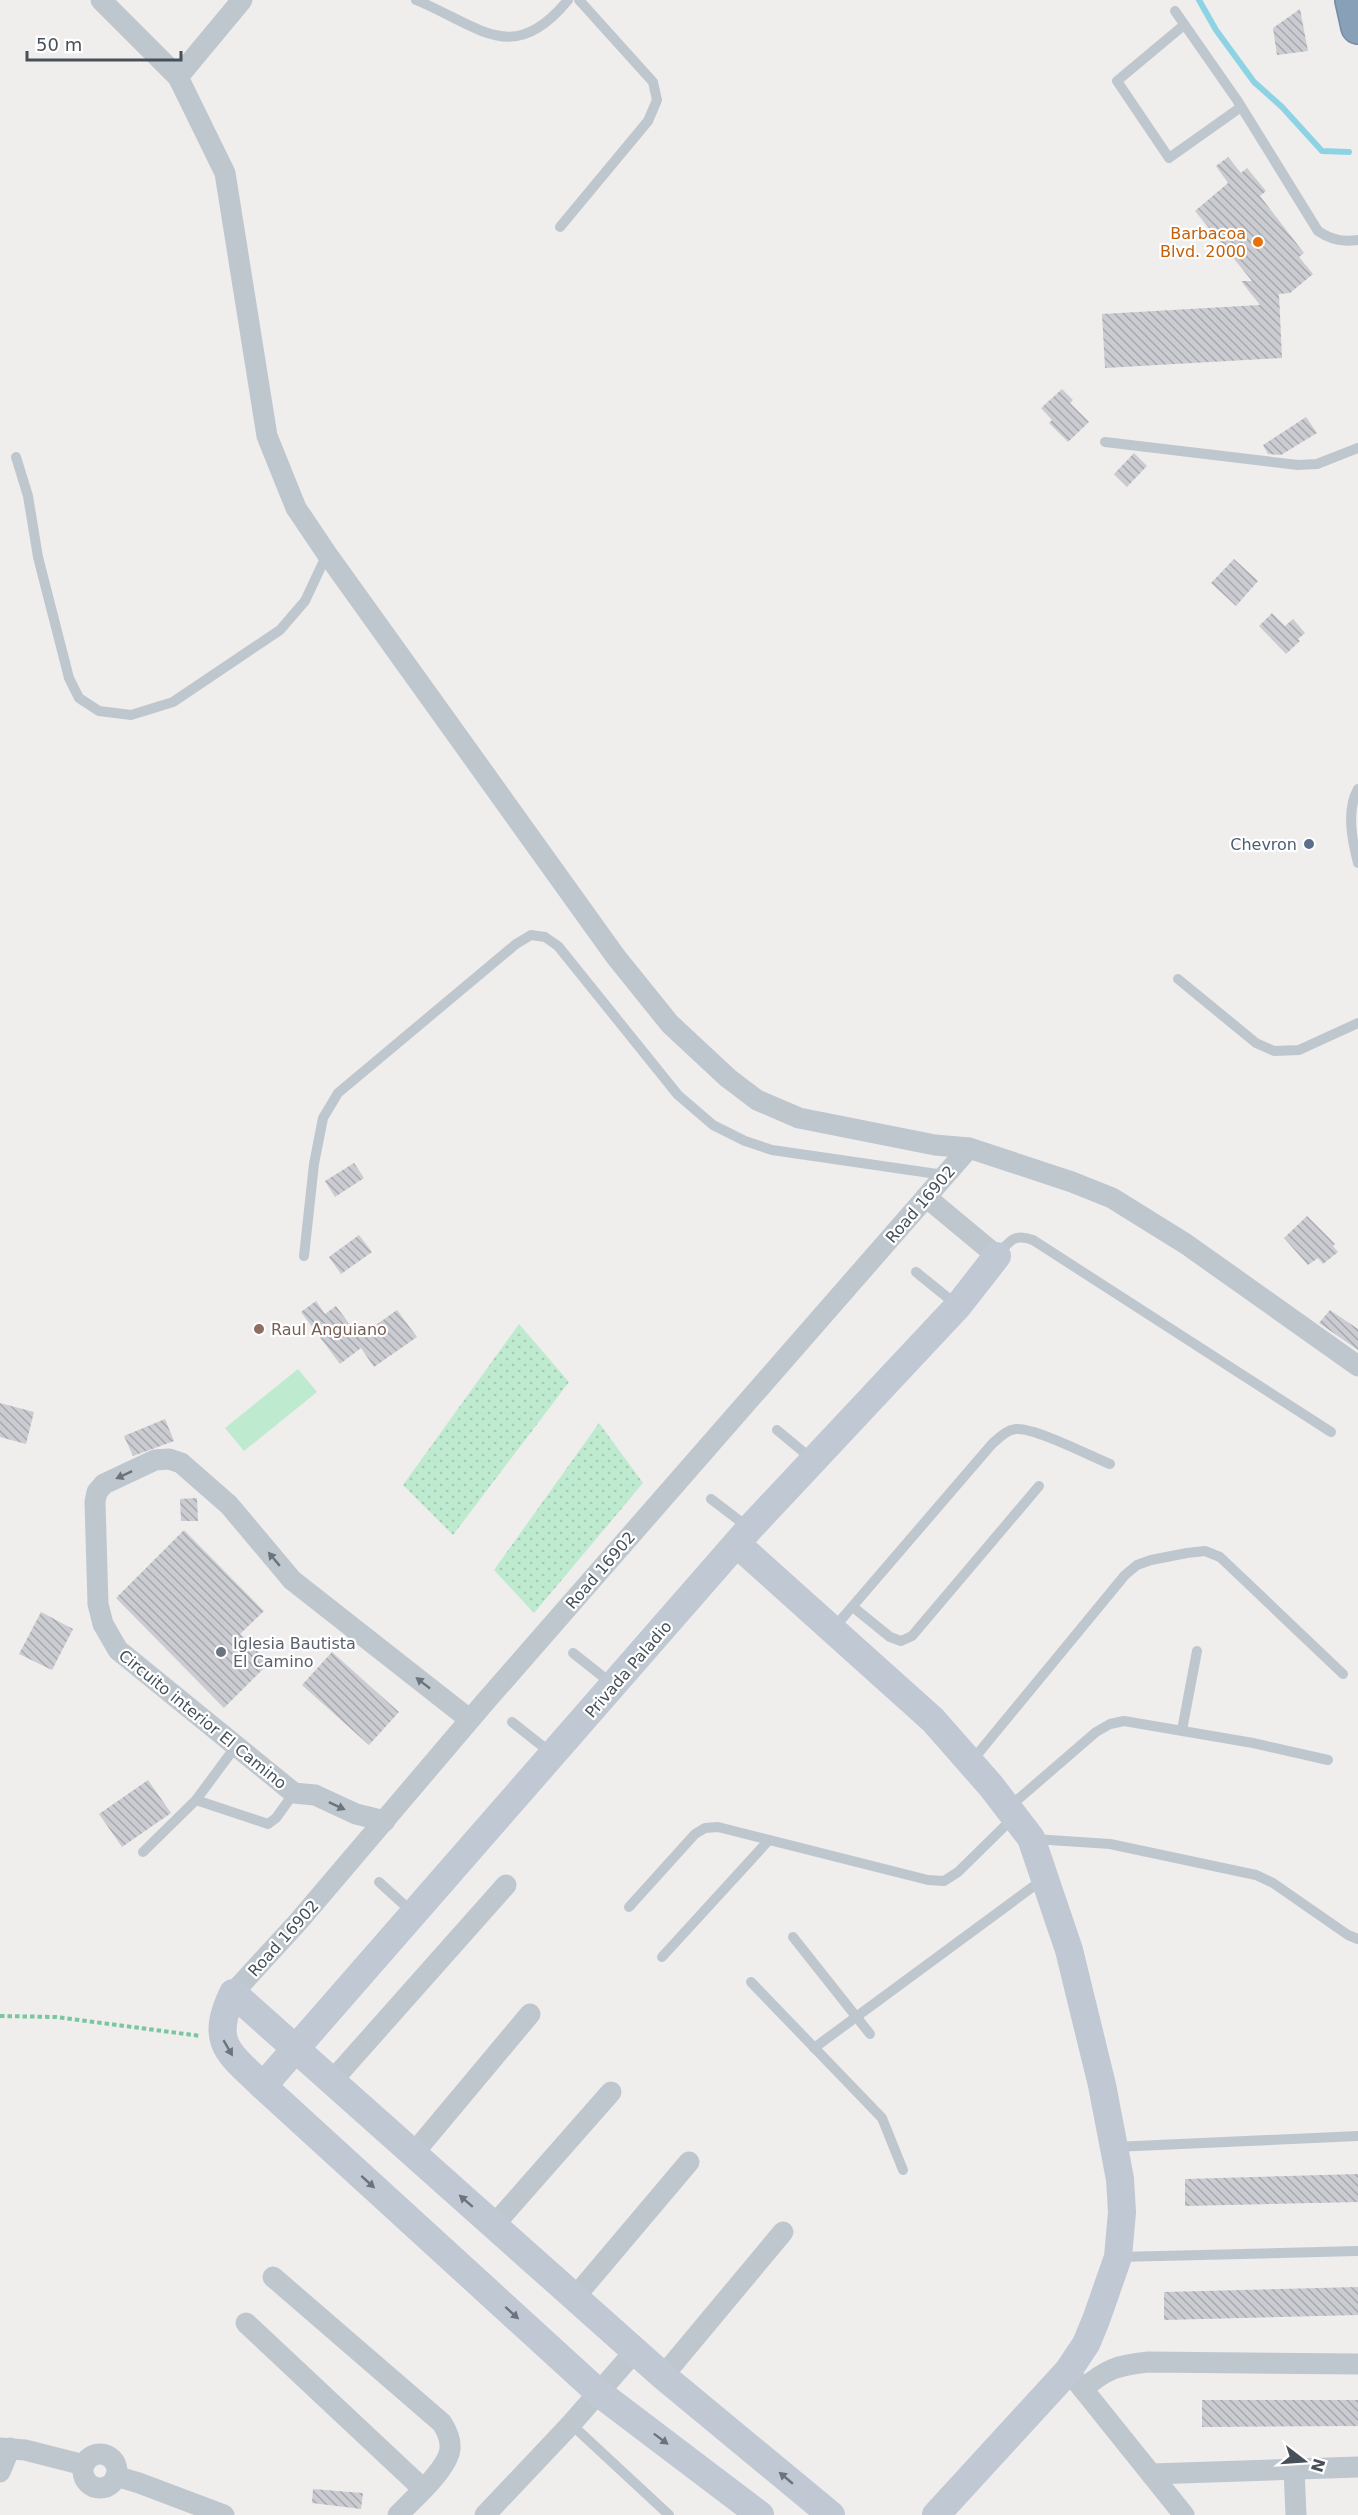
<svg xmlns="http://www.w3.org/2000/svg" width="1358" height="2515" font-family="'DejaVu Sans',sans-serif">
<defs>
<pattern id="grass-dots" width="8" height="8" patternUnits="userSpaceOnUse" patternTransform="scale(1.5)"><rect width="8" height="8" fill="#beeacf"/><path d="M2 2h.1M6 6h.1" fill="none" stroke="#a5cab4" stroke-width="1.8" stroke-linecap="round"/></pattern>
<pattern id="building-back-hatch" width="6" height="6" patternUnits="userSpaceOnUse" patternTransform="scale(1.5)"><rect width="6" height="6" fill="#caccd1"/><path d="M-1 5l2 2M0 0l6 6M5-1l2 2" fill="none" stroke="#a6a8ad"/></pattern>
</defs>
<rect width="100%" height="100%" fill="#f0eded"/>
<g fill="url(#grass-dots)">
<path d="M519,1324L569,1382L453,1535L403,1485Z"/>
<path d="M599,1423L643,1483L534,1613L494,1570Z"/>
</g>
<path fill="#beeacf" d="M298,1369L317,1392L244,1451L225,1428Z"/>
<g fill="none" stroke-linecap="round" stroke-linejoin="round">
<path stroke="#8ed3e4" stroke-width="6" d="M1199,0L1216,30L1254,82L1282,107L1322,151L1349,152"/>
</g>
<g fill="url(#building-back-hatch)">
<path d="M1300,9L1308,51L1277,55L1273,28Z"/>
<path d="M1228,157L1241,173L1247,168L1266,191L1260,196L1304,253L1299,257L1313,274L1290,293L1279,294L1282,358L1105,368L1102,314L1260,305L1241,281H1252L1195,211L1228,183L1216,166Z"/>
<path d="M1062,389L1073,400L1070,403L1089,422L1068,442L1049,423L1052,420L1041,408Z"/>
<path d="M1306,417L1317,433L1281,455L1268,454L1263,445Z"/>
<path d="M1134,453L1147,466L1127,487L1114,474Z"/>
<path d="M1234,559L1258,581L1236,606L1211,583Z"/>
<path d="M1272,613L1285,626L1293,619L1305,633L1298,639L1300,641L1286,654L1259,626Z"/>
<path d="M354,1163L364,1178L335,1197L325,1181Z"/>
<path d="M1307,1216L1335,1244L1333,1246L1338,1252L1323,1264L1318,1258L1308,1265L1284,1238Z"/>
<path d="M359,1235L372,1252L341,1274L329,1257Z"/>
<path d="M316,1301L325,1314L336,1306L359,1337L397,1310L417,1337L374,1367L361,1348L340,1364L301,1312Z"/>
<path d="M1330,1310L1358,1329V1350L1319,1323Z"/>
<path d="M0,1403L34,1412L26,1444L0,1437Z"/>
<path d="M165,1419L174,1441L133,1456L124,1436Z"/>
<path d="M197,1498L198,1521H181L180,1499Z"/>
<path d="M184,1530L264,1611L240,1634L269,1663L224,1708L116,1598Z"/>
<path d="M41,1612L73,1629L52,1670L19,1654Z"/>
<path d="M332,1652L399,1712L369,1745L302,1685Z"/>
<path d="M148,1780L171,1813L122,1847L99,1814Z"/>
<path d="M1358,2174V2202L1185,2206V2179Z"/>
<path d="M1358,2287V2315L1164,2320V2292Z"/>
<path d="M1202,2400H1358V2426L1202,2427Z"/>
<path d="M313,2489L363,2493L361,2509L312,2503Z"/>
</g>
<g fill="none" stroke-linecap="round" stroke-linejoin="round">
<defs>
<path id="highway" d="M1352,0L1358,27"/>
</defs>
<use href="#highway" stroke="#748ba4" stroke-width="36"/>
<path stroke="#79c69f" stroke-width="4" stroke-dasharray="4.5 3" stroke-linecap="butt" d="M0,2016L56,2017L201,2036"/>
<g stroke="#bfc7ce" stroke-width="10">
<path d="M416,0C481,27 513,67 568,0"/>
<path d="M1175,11L1237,100L1318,231C1332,240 1342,242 1358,240"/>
<path d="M1184,25L1117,81L1169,158L1241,107"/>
<path d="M560,227L648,121L657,100L653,82L579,0"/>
<path d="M1105,442L1298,465L1317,464L1358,448"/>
<path d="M16,457L28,496L38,557L69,678L79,698L99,711L131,715L173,702L280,630L305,601L327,554"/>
<path d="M1358,789C1346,810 1352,840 1358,863"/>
<path d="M1178,979L1256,1043L1274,1051L1299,1050L1358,1023"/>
<path d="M304,1256L314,1164L323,1118L338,1093L516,944L531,935L545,937L558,946L678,1095L713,1125L745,1141L772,1150L944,1175"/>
<path d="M997,1256C1010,1241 1013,1233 1033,1240L1331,1432"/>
<path d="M916,1272L958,1306"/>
<path d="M777,1430L813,1460"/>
<path d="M711,1499L749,1528"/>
<path d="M853,1607L890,1637L901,1641L912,1636L1039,1486"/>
<path d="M833,1629L992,1444C999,1438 1006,1430 1016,1429C1034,1427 1090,1456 1110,1464"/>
<path d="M573,1653L611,1683"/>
<path d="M512,1722L551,1753"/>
<path d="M1182,1730L1197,1651"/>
<path d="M971,1762L1125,1575L1137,1565L1151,1560L1187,1553L1205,1551L1220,1557L1343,1674"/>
<path d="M196,1800L268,1824L276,1818L294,1793"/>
<path d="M1008,1808L1096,1732L1110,1724L1124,1721L1253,1743L1328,1760"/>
<path d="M1034,1839L1110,1844L1256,1875L1273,1883L1348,1935L1358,1939"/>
<path d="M143,1852L196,1800L236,1746"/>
<path d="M379,1882L412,1912"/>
<path d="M629,1907L695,1834L705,1828L718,1827L928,1880L944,1881L958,1872L1013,1818"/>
<path d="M793,1937L870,2034"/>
<path d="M662,1957L769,1840"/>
<path d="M751,1982L882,2118L903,2170"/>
<path d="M814,2048L1042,1880"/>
<path d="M1114,2147L1358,2136"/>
<path d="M1118,2257L1358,2251"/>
<path d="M571,2424L669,2515"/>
</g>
<g stroke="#bfc7ce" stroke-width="21">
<path d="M101,0L178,77L225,173L267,436L296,508L327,554L616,957L670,1024L728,1078L757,1100L799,1118L935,1145L969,1148L1072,1182L1112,1198L1186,1244L1358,1366"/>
<path d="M178,77L242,0"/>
<path d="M926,1197L997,1256"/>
<path d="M385,1821L356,1814L315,1795L294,1793L118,1650L103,1624L98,1604L95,1502L97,1492L104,1484L155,1460L169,1459L181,1463L229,1505L292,1580L469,1719"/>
<path d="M233,1993L298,1922L485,1702L969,1148"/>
<path d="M331,2082L506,1885"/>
<path d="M413,2154L530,2014"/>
<path d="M494,2225L611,2092"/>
<path d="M273,2277L442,2423C447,2431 451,2439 450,2449C448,2469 412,2500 398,2515"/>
<path d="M575,2297L689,2162"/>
<path d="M246,2323L422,2488"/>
<path d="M663,2376L783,2232"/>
<path d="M1074,2378L1184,2515"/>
<path d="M1083,2389C1106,2369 1118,2365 1148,2362L1358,2364"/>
<path d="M0,2448L25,2450L84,2465"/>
<circle cx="100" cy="2471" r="17"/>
<path d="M1294,2469L1296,2515"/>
<path d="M0,2472L10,2448"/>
<path d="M1151,2474L1358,2467"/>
<path d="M116,2476L139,2483L224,2515"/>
<path d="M485,2515L571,2424L636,2350"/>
</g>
<g stroke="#bfc8d3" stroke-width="28">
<path d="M737,1544L933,1720L991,1786L1031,1838L1069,1950L1102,2085L1120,2179L1122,2212L1118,2257L1096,2320L1086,2344L1068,2371L936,2515"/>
<path d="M263,2086L750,1528L958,1306L997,1256"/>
<path d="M760,2515L599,2393L263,2086C229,2053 209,2043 233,1993L663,2376L831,2515"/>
</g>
<use href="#highway" stroke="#88a0b8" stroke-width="33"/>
</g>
<defs><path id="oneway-solid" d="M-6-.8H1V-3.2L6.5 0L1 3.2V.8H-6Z" transform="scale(1.5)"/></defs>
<g fill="#6b747c">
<use href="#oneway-solid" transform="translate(124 1475) rotate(155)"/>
<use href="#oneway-solid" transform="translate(274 1559) rotate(-130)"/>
<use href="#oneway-solid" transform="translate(423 1683) rotate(-142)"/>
<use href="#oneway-solid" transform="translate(337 1806) rotate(25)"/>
</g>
<g fill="#6b747e">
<use href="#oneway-solid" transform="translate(228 2048) rotate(60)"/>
<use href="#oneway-solid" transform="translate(368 2182) rotate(42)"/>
<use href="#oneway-solid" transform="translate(466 2201) rotate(-139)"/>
<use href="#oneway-solid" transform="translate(512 2313) rotate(42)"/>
<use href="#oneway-solid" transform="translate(661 2439) rotate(37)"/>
<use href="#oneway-solid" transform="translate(786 2478) rotate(-140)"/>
</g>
<circle fill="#e8710a" stroke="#fff" stroke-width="2" cx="1258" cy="242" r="6"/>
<circle fill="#5c6f8a" stroke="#fff" stroke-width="2" cx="1309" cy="844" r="6"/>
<circle fill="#8d6e63" stroke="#fff" stroke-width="2" cx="259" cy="1329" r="6"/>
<circle fill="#6b7280" stroke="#fff" stroke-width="2" cx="221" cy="1652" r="6"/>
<g text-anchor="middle" stroke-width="4.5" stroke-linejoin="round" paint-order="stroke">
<g font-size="16" fill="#c56008" stroke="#fff" text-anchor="end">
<text x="1246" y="239">Barbacoa<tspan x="1246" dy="18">Blvd. 2000</tspan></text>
</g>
<g font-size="16" fill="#4e5e75" stroke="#fff" text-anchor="end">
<text x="1297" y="850">Chevron</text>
</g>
<g font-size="16" fill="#475059" stroke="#fff">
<text transform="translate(920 1204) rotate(-49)" y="6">Road 16902</text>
<text transform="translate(600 1570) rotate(-49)" y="6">Road 16902</text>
<text transform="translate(628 1669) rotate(-49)" y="6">Privada Paladio</text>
<text transform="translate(203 1719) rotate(39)" y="6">Circuito interior El Camino</text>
<text transform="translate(283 1938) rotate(-48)" y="6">Road 16902</text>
</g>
<g font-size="16" fill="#785e54" stroke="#fff" text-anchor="start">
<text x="271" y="1335">Raul Anguiano</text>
</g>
<g font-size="16" fill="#5b616d" stroke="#fff" text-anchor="start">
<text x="233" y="1649">Iglesia Bautista<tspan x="233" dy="18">El Camino</tspan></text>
</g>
</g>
<g transform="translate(1304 2461) rotate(107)" stroke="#ffffff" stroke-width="4.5" paint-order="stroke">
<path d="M0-4.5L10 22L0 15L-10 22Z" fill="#475059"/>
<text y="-9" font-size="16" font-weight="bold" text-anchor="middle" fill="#475059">N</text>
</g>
<path d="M27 51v9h154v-9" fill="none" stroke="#475059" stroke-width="3"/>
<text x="36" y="51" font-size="18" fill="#475059" stroke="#ffffff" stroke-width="4.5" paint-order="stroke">50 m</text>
</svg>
